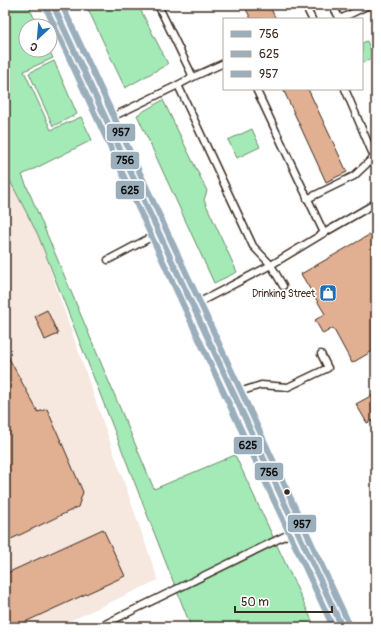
<svg xmlns="http://www.w3.org/2000/svg" width="381" height="632" font-family="Pangolin,sans-serif">
<rect width="100%" height="100%" fill="#fff"/>
<filter id="ink" filterUnits="userSpaceOnUse"><feTurbulence type="fractalNoise" baseFrequency=".025" numOctaves="2"/><feDisplacementMap in="SourceGraphic" scale="8" xChannelSelector="R" yChannelSelector="G"/><feConvolveMatrix kernelMatrix="1 2 1 2 8 2 1 2 1" color-interpolation-filters="sRGB"/></filter>
<g filter="url(#ink)">
<path fill="#f6e7df" d="M5,171L38,235L158,580L57,627H5Z"/>
<g fill="#a3eab7" stroke="#6f8a6a">
<path d="M5,5H28L38,26H26V50H49L53,58L24,71L51,130L81,117L92,140L22,175L154,489L235,455L315,627H191L38,235L5,171Z"/>
<path d="M86,5H138L168,64L125,88Z"/>
<path d="M367,41L374,58L362,63V43Z"/>
<path d="M54,61L77,114L53,126L29,73Z"/>
<path d="M163,100L207,191L204,200L237,272L214,283L137,115Z"/>
<path d="M252,129L260,147L237,158L228,140Z"/>
</g>
<g fill="#e1b093" stroke="#3b2a1e">
<path d="M244,5H269L276,19H251Z"/>
<path d="M283,89H308L347,172L326,182Z"/>
<path d="M376,231V349L352,363L333,328L323,334L315,320L325,314L301,274Z"/>
<path d="M47,310L58,334L45,340L35,316Z"/>
<path d="M5,351L38,412L47,409L83,492L78,507L5,542Z"/>
<path d="M376,393V419L367,423L356,404Z"/>
<path d="M103,529L125,576L14,627H5V574Z"/>
</g>
<g fill="none" stroke-linecap="round" stroke-linejoin="round">
<defs>
<g id="lane">
<path d="M158,5L193,77L178,85"/>
<path d="M305,5L312,19"/>
<path d="M332,5L340,19L369,5"/>
<path d="M193,77L224,63"/>
<path d="M108,119L178,85L253,246L271,265L283,286"/>
<path d="M307,199L354,176L374,157L345,89"/>
<path d="M324,233L376,203"/>
<path d="M108,260L157,234"/>
<path d="M194,305L271,265L324,233L256,89"/>
<path d="M233,394L261,385L288,387L328,368L321,354"/>
<path d="M99,627L295,531"/>
</g>
<path id="secondary" d="M53,5L193,306L232,394L342,627"/>
</defs>
<use href="#lane" stroke="#3b2a1e" stroke-width="9"/>
<use href="#secondary" stroke="#3b2a1e" stroke-width="21"/>
<use href="#lane" stroke="#fff" stroke-width="6"/>
<use href="#secondary" stroke="#fff" stroke-width="18"/>
<defs>
<path id="bus-1" d="M53,5C149,212 244,420 342,627"/>
<path id="bus-2" d="M46,8C142,215 236,421 333,627"/>
<path id="bus-3" d="M62,5C158,211 252,418 349,624"/>
</defs>
<use href="#bus-1" stroke="#fff" stroke-width="9"/>
<use href="#bus-2" stroke="#fff" stroke-width="9"/>
<use href="#bus-3" stroke="#fff" stroke-width="9"/>
<use href="#bus-1" stroke="#9aaebc" stroke-width="6"/>
<use href="#bus-2" stroke="#9aaebc" stroke-width="6"/>
<use href="#bus-3" stroke="#9aaebc" stroke-width="6"/>
</g>
</g>
<defs>
<symbol id="shop-square" viewBox="-11 -11 22 22"><rect x="-9" y="-9" width="18" height="18" rx="4" fill="#1f6fb2" stroke="#fff"/><path d="M-5-2.5h2.3a2.7 3.5 0 0 1 5.4 0H5L5.5 6h-11ZM-1.5-2.5h3a1.5 2.3 0 0 0-3 0Z" fill="#fff"/></symbol>
</defs>
<g fill-rule="evenodd">
<use href="#shop-square" x="318" y="283" width="20" height="20"/>
</g>
<circle fill="#3b2a1e" stroke="#fff" stroke-width="1.5" cx="287" cy="492" r="3.5"/>
<g text-anchor="middle" stroke-width="3.5" stroke-linejoin="round" paint-order="stroke">
<g font-size="10" fill="#3b2a1e" stroke="#fff" text-anchor="end">
<text x="315" y="297">Drinking Street</text>
</g>
</g>
<g stroke="#fff" stroke-width="1.5">
<rect x="106" y="123" width="30" height="19" rx="4" fill="#9aaebc"/>
<rect x="110" y="151" width="30" height="19" rx="4" fill="#9aaebc"/>
<rect x="115" y="180" width="30" height="20" rx="4" fill="#9aaebc"/>
<rect x="233" y="436" width="30" height="19" rx="4" fill="#9aaebc"/>
<rect x="254" y="462" width="30" height="19" rx="4" fill="#9aaebc"/>
<rect x="287" y="514" width="30" height="19" rx="4" fill="#9aaebc"/>
</g>
<g font-size="11" text-anchor="middle" font-weight="bold" fill="#111">
<text x="121" y="136">957</text>
<text x="125" y="164">756</text>
<text x="130" y="194">625</text>
<text x="248" y="449">625</text>
<text x="269" y="476">756</text>
<text x="302" y="528">957</text>
</g>
<rect width="381" height="632" fill="none" stroke="#fff" stroke-width="20"/>
<rect x="10" y="10" width="361" height="612" fill="none" stroke="#3b2a1e" stroke-width="1.5" filter="url(#ink)"/>
<rect x="223" y="18" width="140" height="72" fill="#ffffff" stroke="#b1aaa5"/>
<rect x="231" y="31" width="20" height="6" fill="#9aaebc" stroke="#b1aaa5"/>
<text x="259" y="38" font-size="12" fill="#3b2a1e">756</text>
<rect x="231" y="51" width="20" height="6" fill="#9aaebc" stroke="#b1aaa5"/>
<text x="259" y="58" font-size="12" fill="#3b2a1e">625</text>
<rect x="231" y="71" width="20" height="6" fill="#9aaebc" stroke="#b1aaa5"/>
<text x="259" y="78" font-size="12" fill="#3b2a1e">957</text>
<g transform="translate(38 38) rotate(206)"><circle r="19" fill="#ffffff" stroke="#b1aaa5"/>
<path d="M0-3L7 15L0 10L-7 15Z" fill="#1f6fb2"/>
<text y="-6" font-size="11" font-weight="bold" text-anchor="middle" fill="#3b2a1e">С</text>
</g>
<path d="M235 606v6h97v-6" fill="none" stroke="#3b2a1e" stroke-width="2"/>
<text x="241" y="606" font-size="12" fill="#3b2a1e" stroke="#ffffff" stroke-width="3" paint-order="stroke">50 m</text>
</svg>
